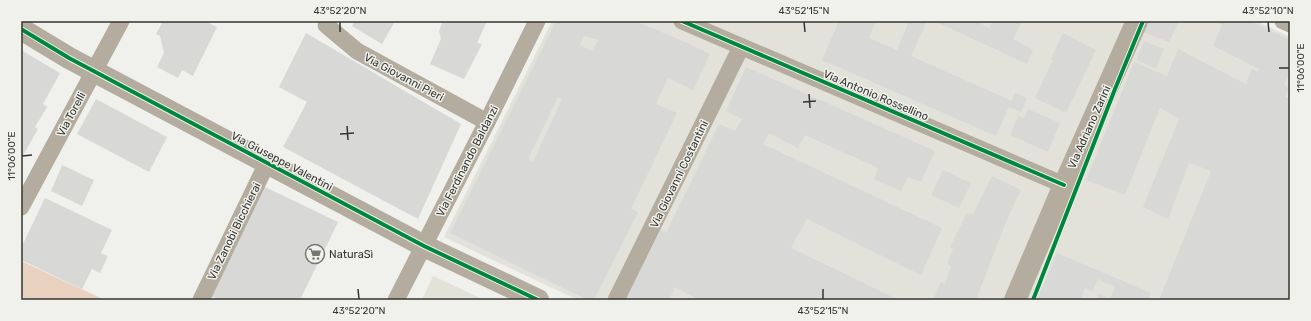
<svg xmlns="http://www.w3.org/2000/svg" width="1311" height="321" font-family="Rubik,sans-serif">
<rect width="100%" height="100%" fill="#f0f0ed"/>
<g fill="#e2e2da">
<path d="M552,21H1256L1290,37V300H578L444,237Z"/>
<path d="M433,276L444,281L484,300H422Z"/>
</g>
<path fill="#e9d2c0" d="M21,261L105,300H28L21,296Z"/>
<g fill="#d8d9d7" fill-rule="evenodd">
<path d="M163,21H204L217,27L193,76L182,70L178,78L157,67L164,53L160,36L156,34Z"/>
<path d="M355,21H395L382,44L352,26Z"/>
<path d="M443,21H487L477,43L482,44L464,79L430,64L441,39L439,31Z"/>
<path d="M556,21H635L685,42L710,54L693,90L668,78L656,104L677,113L631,209L638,212L594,300H588L450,233ZM584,36L598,40L592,51L580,45ZM558,97L562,99L533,162L528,159Z"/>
<path d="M839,21H876L869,38L897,50L909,21H927L911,56L1012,101L1015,93L1027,98L1021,112L1009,107L996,136L822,60Z"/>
<path d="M934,21H976L989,28L993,21H1022L1013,39L1033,50L1027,64Z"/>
<path d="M1144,21H1179L1169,42L1139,31Z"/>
<path d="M1214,21H1250L1290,40V72L1284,85L1289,88L1285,97L1290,99V300H1159L1211,171L1189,163L1168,219L1143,207L1179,119L1160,108L1125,195L1086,180L1134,62L1167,76L1178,49L1246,84L1252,69L1258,72L1259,69L1213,46L1222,25Z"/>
<path d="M306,33L461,124L418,219L283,147L307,102L279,87Z"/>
<path d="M1063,33L1096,50L1066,113L1035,98L1053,60L1051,59Z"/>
<path d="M1144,41L1164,49L1156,68L1136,60Z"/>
<path d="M21,50L60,73L43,104L47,107L35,127L38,129L21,159Z"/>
<path d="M746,67L935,151L921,182L908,177L901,191L874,179L878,168L805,135L798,148L769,133L763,144L942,228L921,275L807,219L791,248L899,300H699L675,287L669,300H625L661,230L666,233L719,124L735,131L742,119L726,111Z"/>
<path d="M96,99L167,137L149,172L77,134Z"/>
<path d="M1028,109L1060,123L1048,152L1010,135L1018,116L1024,118Z"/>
<path d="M62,165L94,180L82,206L51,191Z"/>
<path d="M943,170L971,183L959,208L931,195Z"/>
<path d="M992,176L1021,190L1008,217L976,300H933L941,282L945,284L951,266L947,264L953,249L950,247L967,213L973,214Z"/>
<path d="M263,186L338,222L300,300H220L210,296Z"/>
<path d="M45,198L112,230L101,253L108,256L100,273L92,269L82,289L21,260V248Z"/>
<path d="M1057,253L1151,293L1148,300H1097L1099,294L1110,299L1115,287L1098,279L1092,292L1085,288L1080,300H1037Z"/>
</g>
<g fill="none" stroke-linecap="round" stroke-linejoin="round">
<g stroke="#b4ac9e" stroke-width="17">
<path d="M682,21L1064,185"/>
<path d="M1283,21L1290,24"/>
<path d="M326,25L357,51L487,122"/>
<path d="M21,207L121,21"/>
<path d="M201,300L267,163"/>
<path d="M396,300L487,122L537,21"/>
<path d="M616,300L741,47"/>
</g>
<g stroke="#b4ac9e" stroke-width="22">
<path d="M21,29L69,58L424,246L538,300"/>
<path d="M1015,300L1064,185L1137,21"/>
</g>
<defs>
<g id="cycleway">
<path d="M682,21L1064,185"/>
<path d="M21,29L69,58L424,246L538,300"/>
<path d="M1033,300L1115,89L1143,21"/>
</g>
</defs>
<use href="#cycleway" stroke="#f1f1ec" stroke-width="6"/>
<use href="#cycleway" stroke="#00873e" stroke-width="4"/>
</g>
<path fill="none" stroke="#343432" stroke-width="1.5" d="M340,22V32M804,22L805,32M1268,22L1269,32M1279,68H1289M809,94L810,108M803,102L816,101M347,126L348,140M340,134L354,133M22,156L32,155M358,289L359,299M823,289V299"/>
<defs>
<symbol id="supermarket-ring" viewBox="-11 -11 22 22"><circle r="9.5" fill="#f1f1ec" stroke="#767673" stroke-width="1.5"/><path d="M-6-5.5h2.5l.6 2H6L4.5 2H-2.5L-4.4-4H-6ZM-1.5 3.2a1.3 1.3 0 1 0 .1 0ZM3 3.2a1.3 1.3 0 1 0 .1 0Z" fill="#767673"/></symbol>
</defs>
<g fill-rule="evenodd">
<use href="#supermarket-ring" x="304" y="243" width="22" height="22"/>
</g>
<g text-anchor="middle" stroke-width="3" stroke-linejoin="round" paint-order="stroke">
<g font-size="11" fill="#343432" stroke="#f1f1ec">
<text transform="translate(404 77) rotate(28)" y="4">Via Giovanni Pieri</text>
<text transform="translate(876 95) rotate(23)" y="4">Via Antonio Rossellino</text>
<text transform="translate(71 114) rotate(-62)" y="4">Via Torelli</text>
<text transform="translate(1089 127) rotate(-66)" y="4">Via Adriano Zarini</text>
<text transform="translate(282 161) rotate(28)" y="4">Via Giuseppe Valentini</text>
<text transform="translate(467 161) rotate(-63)" y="4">Via Ferdinando Baldanzi</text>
<text transform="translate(679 174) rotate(-64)" y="4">Via Giovanni Costantini</text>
<text transform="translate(234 231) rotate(-64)" y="4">Via Zanobi Bicchierai</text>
</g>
<g font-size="11" fill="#343432" stroke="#f1f1ec" text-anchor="start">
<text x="329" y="258">NaturaSì</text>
</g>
</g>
<rect width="1311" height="321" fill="none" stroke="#f1f1ec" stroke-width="44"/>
<rect x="22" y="22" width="1267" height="277" fill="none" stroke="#343432" stroke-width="1.5"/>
<g font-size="10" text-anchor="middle" fill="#343432">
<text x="340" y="14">43°52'20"N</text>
<text x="804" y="14">43°52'15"N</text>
<text x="1268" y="14">43°52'10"N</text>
<text transform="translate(1300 68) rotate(-90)" y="4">11°06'00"E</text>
<text transform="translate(11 156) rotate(-90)" y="4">11°06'00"E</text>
<text x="359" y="314">43°52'20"N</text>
<text x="823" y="314">43°52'15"N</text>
</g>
</svg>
